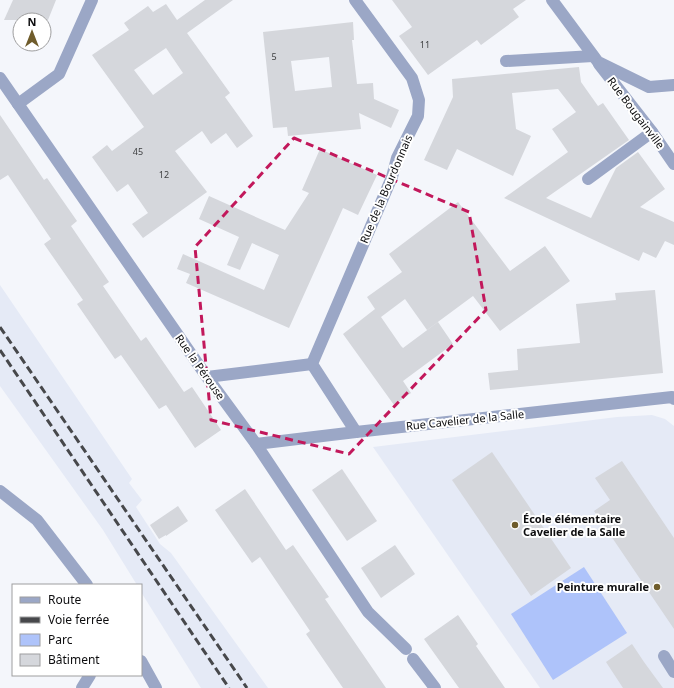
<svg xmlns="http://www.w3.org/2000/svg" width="674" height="688" font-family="'Noto Sans',sans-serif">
<rect width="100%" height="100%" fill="#f4f6fb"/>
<g fill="#e5eaf6">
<path d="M0,285L132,479L129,483L142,500L136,507L160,544L171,553L268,688H201L141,592V585H137L103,530L0,386Z"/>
<path d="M652,415L665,419L674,426V688H540L373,447L617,417Z"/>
</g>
<path fill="#aec3fa" d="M584,567L627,633L553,680L511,614Z"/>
<g fill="#d5d7dc" fill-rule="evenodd">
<path d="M13,0H56L48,20H4Z"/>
<path d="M205,0H233L187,33L230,93L225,97L253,136L237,148L226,133L211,144L202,131L175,151L207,192L143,238L132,224L148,213L128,184L117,192L92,157L107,145L112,151L144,127L92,55L129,30L124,23L148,6L153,12L166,4L177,20ZM166,48L183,73L153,95L134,70Z"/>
<path d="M392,0H526L513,9L519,17L481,45L477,40L428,75L399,36L412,27Z"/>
<path d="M353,22L354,40H352L357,84L373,83L374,99L399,110L391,128L359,113L361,129L288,136L287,127L273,128L263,32ZM329,57L332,87L295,91L291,61Z"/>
<path d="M579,67L581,82L598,106L603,103L629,140L546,198L591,218L616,168L638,152L665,189L640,207L674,222V245L665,241L656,258L643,252L639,261L504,198L568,152L552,129L576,112L558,89L512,93L516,129L531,136L513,176L457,149L447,170L424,160L453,97L452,79Z"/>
<path d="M0,115L44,180L47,178L77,221L71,226L109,282L103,286L141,341L146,337L184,392L192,387L221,430L195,448L166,405L159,409L121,355L115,359L77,304L83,300L44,244L51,239L8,175L0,180Z"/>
<path d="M320,149L377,175L358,215L343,208L289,328L186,283L190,274L177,269L183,254L264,290L279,255L252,243L240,270L227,265L239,237L199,219L209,196L285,230L309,193L302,190Z"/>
<path d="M458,202L510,271L545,246L570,281L500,331L473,296L427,330L405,299L381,317L401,346L403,348L438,322L453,344L403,381L411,393L394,405L343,334L375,309L367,297L402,272L389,254Z"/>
<path d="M655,290L663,373L490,390L488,373L518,370L517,349L580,343L576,304L616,300L615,293Z"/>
<path d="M492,452L571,568L531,596L452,480Z"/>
<path d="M622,461L674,538V629L594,511L610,500L595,478Z"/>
<path d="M342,469L377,521L347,541L312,490Z"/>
<path d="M245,489L286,550L293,545L329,597L325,599L386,688H343L306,634L310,631L260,557L252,563L215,510Z"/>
<path d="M178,506L188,521L166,536V535L159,539L150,525Z"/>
<path d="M395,545L415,574L381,598L361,568Z"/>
<path d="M458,615L478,644L476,646L505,688H459L424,639Z"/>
<path d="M632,644L644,662L663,688H623L606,662Z"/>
</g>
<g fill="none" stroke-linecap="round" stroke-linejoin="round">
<g stroke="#9ba7c6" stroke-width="12">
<path d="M355,0L412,78L419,100L418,116L397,158L392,177L312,364L356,432"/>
<path d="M552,0L598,62L649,87L674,85"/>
<path d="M506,61L593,56"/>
<path d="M599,64L652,132L674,164"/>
<path d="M0,78L207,377L256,444L368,612L406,649"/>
<path d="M18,104L59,74L92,0"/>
<path d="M588,179L652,132"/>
<path d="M207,377L312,364"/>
<path d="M256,444L356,432L672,397L674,399"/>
<path d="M0,491L37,520L87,585"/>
<path d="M664,656L674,672"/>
<path d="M413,659L435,688"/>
<path d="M141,661L156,688"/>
<path d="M82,688L90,675"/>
</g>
<g stroke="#47484b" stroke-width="3" stroke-dasharray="8 4" stroke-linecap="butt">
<path d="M0,327L247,688"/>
<path d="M0,350L229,688"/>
</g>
</g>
<path fill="none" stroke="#c2185b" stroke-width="3" stroke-dasharray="8 5" stroke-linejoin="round" d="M294,138L469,212L486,310L349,454L211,420L195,247Z"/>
<g fill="#6f5c2b" stroke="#fff" stroke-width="1.5">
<circle cx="515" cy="525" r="4"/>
<circle cx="657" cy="587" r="4"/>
</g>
<g text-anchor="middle" stroke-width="4" stroke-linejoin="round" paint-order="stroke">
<g font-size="9" fill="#3f4042">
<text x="425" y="48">11</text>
<text x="274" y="60">5</text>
<text x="138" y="155">45</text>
<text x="164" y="178">12</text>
</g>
<g font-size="11" fill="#0d0d0f" stroke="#fff">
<text transform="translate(636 113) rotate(53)" y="4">Rue Bougainville</text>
<text transform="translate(386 189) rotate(-67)" y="4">Rue de la Bourdonnais</text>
<text transform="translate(200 367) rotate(55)" y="4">Rue la Pérouse</text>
<text transform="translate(465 420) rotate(-6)" y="4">Rue Cavelier de la Salle</text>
</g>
<g font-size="11" font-weight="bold" fill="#0d0d0f" stroke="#fff" text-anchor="start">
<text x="523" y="523">École élémentaire<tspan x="523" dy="13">Cavelier de la Salle</tspan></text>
<text x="649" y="591" text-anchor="end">Peinture muralle</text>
</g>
</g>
<rect x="12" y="584" width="130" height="92" fill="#ffffff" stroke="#9e9e9f"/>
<rect x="20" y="597" width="20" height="6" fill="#9ba7c6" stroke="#9e9e9f"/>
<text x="48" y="604" font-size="12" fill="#0d0d0f">Route</text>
<rect x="20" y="617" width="20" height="6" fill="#47484b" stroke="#9e9e9f"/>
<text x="48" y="624" font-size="12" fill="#0d0d0f">Voie ferrée</text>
<rect x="20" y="634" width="20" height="12" fill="#aec3fa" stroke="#9e9e9f"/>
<text x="48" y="644" font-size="12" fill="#0d0d0f">Parc</text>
<rect x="20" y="654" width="20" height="12" fill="#d5d7dc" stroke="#9e9e9f"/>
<text x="48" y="664" font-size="12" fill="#0d0d0f">Bâtiment</text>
<g transform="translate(32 32)"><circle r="19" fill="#ffffff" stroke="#9e9e9f"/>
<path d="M0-3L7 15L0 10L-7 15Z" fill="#6f5c2b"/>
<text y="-6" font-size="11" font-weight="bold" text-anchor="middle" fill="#0d0d0f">N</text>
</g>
</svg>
